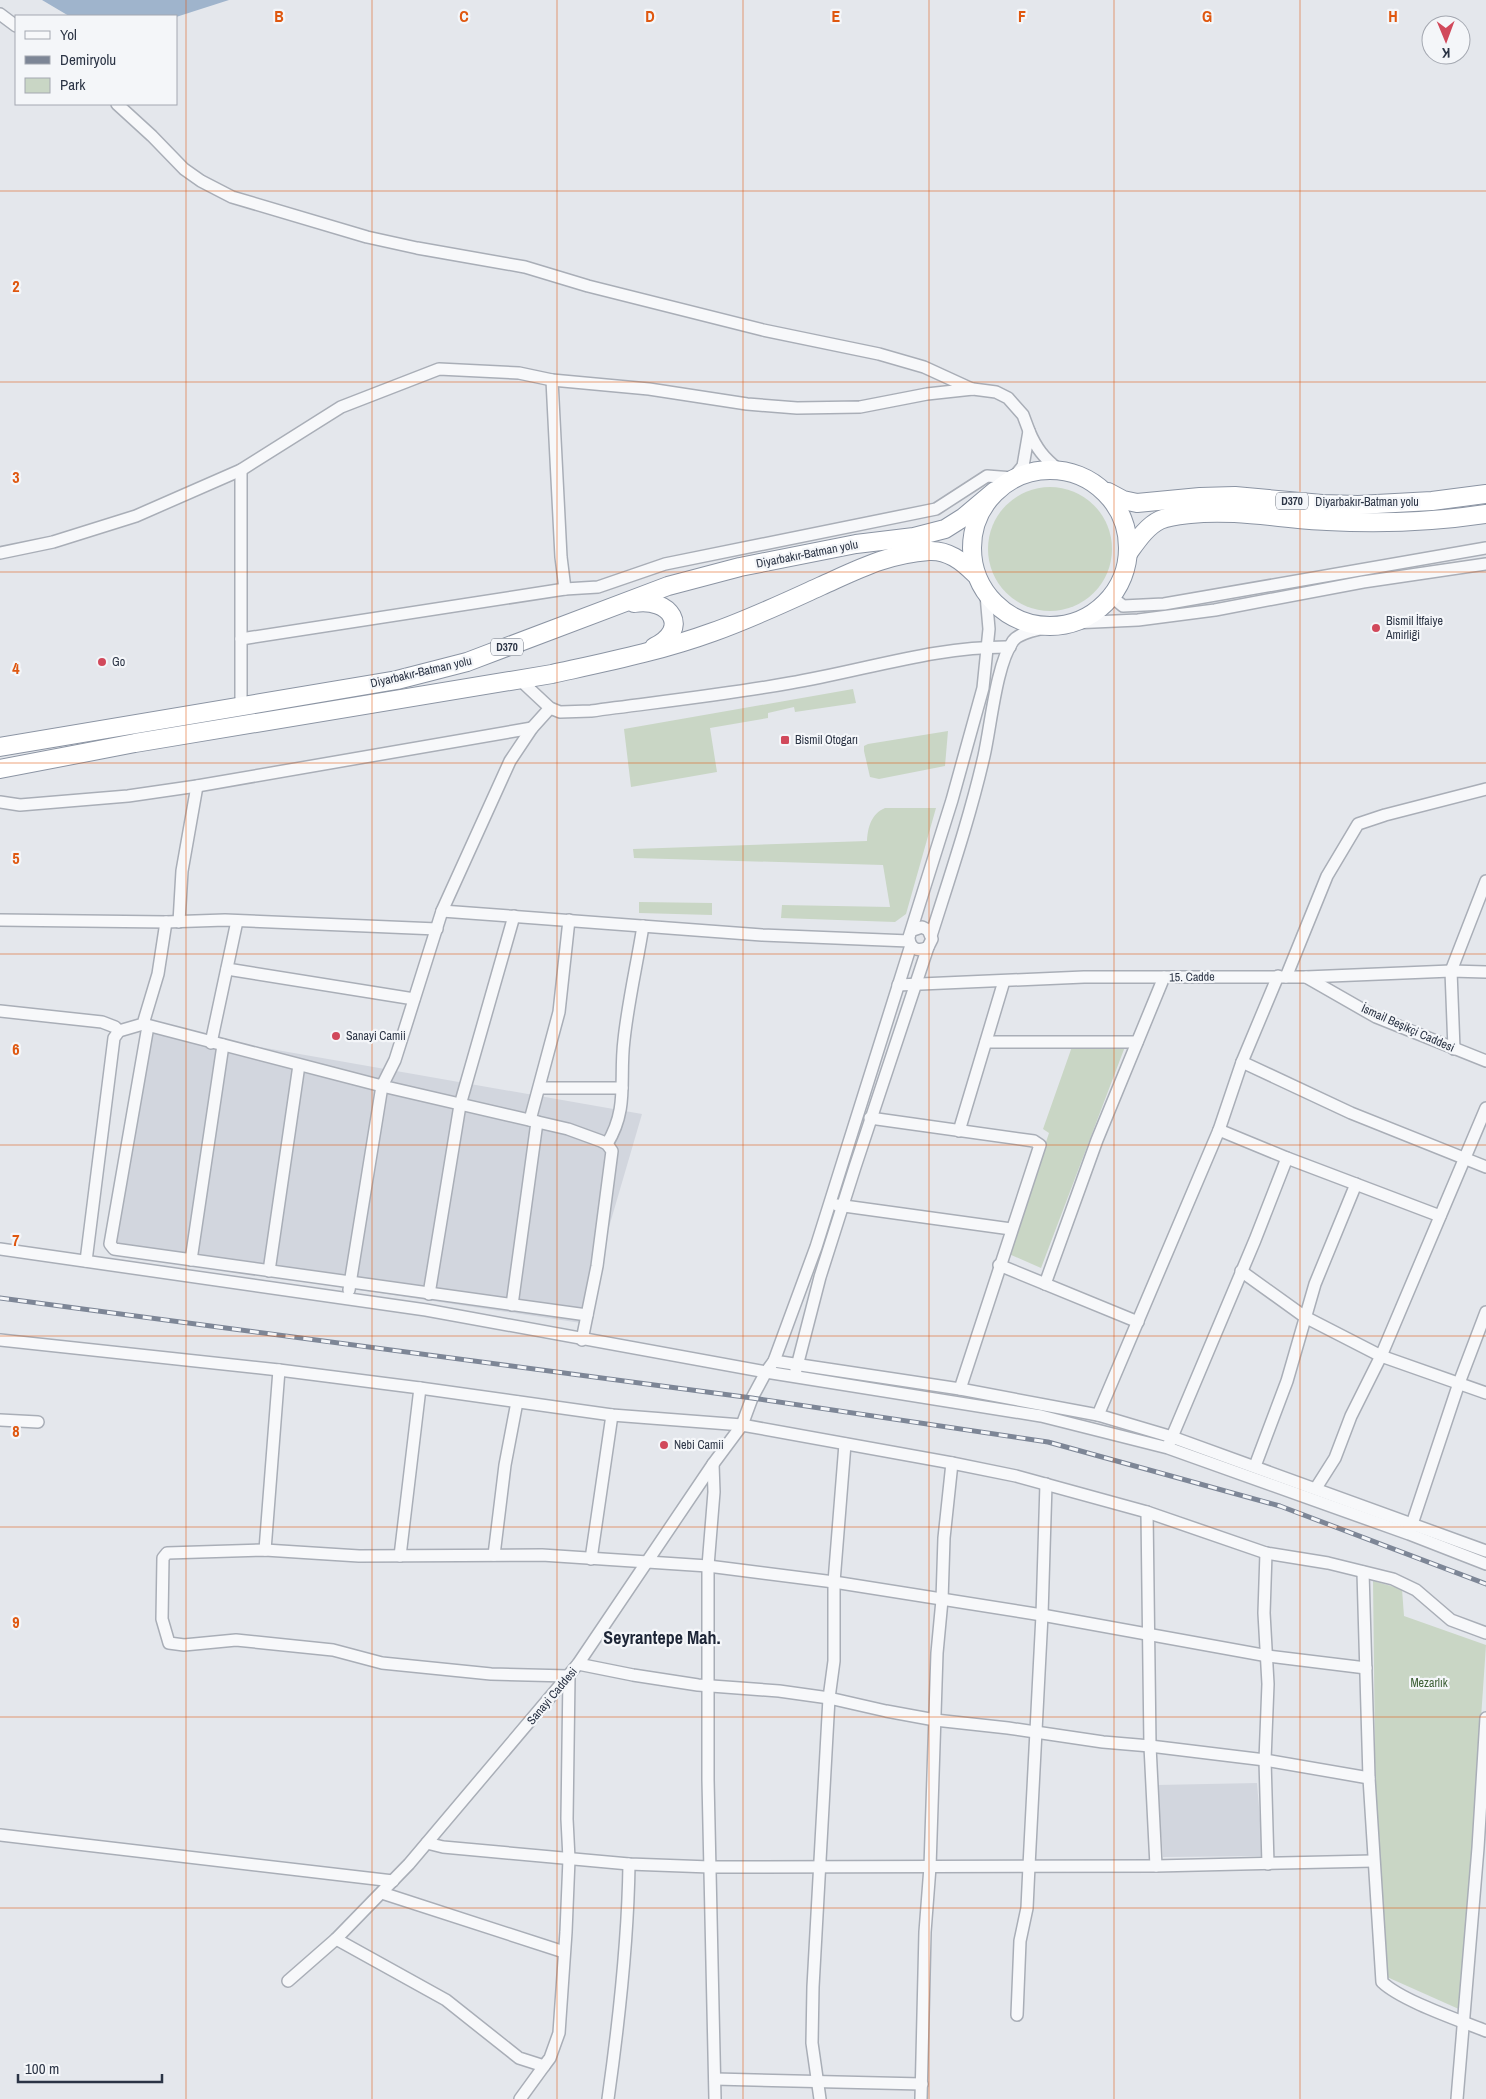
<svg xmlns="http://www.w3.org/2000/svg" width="1486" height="2099" font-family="'Archivo Narrow',sans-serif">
<rect width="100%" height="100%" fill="#e4e7ec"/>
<g fill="#d2d6de">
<path d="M151,1028L642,1114L581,1323L112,1253Z"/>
<path d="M1257,1783L1263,1856L1163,1857L1157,1785Z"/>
</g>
<g fill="#c9d6c5">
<circle cx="1050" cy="549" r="62"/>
<path d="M853,689L856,703L795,712L794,707L768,713V718L710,728L717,772L631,787L624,729Z"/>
<path d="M948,731L945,766L879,779L870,777L864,751V746L868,744Z"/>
<path d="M885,808H936L906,914L895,922L781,918L782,905L890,907L883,865L634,858L633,849L867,841C868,827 871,814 885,808Z"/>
<path d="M639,902L712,903V915L639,913Z"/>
<path d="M1074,1041L1126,1044L1041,1268L1009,1254L1049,1133L1043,1129Z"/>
<path d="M1373,1581L1402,1589L1404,1616L1486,1645L1461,2010L1387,1977L1376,1838Z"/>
</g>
<path fill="#9fb4cc" d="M42,0H229L176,17L69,16Z"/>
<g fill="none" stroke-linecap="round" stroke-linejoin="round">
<defs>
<g id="minor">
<path d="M0,14L16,26"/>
<path d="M117,104L152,136L184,169L201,181L232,197L367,237L417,248L525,267L588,286L763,330L879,354L924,367L972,389"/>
<path d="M552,380L561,557L565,589"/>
<path d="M0,553L53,542L136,516L241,470L341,407L439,369L519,373L552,380L649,389L747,404L797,408L860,407L927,394L973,389L996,392L1008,398L1023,415L1029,431"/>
<path d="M1112,597L1123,606L1164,604L1486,548"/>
<path d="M1072,623L1138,620L1215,610L1363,582L1486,564"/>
<path d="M241,639L565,589L598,587L665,564L936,509L987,476L1013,478L1023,466L1029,431C1036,448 1044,458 1058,469"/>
<path d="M519,679L550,708L560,712L591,711C657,702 724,695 790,683C863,671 935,646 1010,647"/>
<path d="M241,706V470"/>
<path d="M550,708L532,728L510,761L442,911L395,1060L382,1086L568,1129L601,1141L607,1144L612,1151L597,1266L582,1340"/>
<path d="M0,802L20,805L128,796L197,786L532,728"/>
<path d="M442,911L762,935L909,941"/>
<path d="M0,920L166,922L225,920L437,929"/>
<path d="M179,922L182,871L197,786"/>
<path d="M913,930L922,927L928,930L932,939L928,947C918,953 909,948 909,937L952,800L983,688L989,629L986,595"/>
<path d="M931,936C950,876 970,817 984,756C991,725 996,665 1013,641C1020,632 1038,630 1048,627"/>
<path d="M227,969L414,999"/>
<path d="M1286,977L1327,876L1358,824L1385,815L1486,789"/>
<path d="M1306,977L1376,1017L1486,1061"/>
<path d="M898,985L1084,977H1306L1451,971L1486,972"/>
<path d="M0,1011L102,1022L115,1027L119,1031"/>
<path d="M143,1024L382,1086L349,1290"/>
<path d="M148,1026L110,1244L114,1249L587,1315"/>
<path d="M986,1042H1137"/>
<path d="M211,1043L237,921"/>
<path d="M1454,1049L1451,971L1486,881"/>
<path d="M1242,1062L1351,1113L1486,1167"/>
<path d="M540,1088H622"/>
<path d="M870,1118L1034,1141L1040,1145L960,1389"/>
<path d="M530,1120L559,1012L569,920"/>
<path d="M1219,1130L1287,1158L1440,1216"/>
<path d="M959,1131L1004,981"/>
<path d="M607,1144C629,1108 619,1080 624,1040C628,1002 637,964 643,926"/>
<path d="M837,1205L1011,1229"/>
<path d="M0,1249L426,1310L766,1372L1041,1416L1168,1448L1409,1534L1486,1564"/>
<path d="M191,1260L223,1045"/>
<path d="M86,1261L114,1038L119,1031L143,1024L158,974L166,922"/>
<path d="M999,1265L1138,1322"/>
<path d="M269,1271L299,1065"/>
<path d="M1241,1271L1305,1317L1381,1356L1486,1393"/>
<path d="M1045,1284L1097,1140L1164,977"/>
<path d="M429,1294L460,1105L514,916"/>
<path d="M512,1305L537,1122"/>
<path d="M0,1340L279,1370L420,1388L612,1415L742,1425L952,1463L1016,1476L1147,1512L1266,1553L1328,1563L1393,1579L1416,1590L1451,1620L1486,1633"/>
<path d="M774,1361L960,1389L1098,1415L1172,1437L1486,1551"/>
<path d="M796,1370L820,1277L855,1167L928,947"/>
<path d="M1098,1415L1219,1130L1242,1062L1278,976"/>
<path d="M0,1420L38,1422"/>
<path d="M1169,1444L1255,1240L1287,1158"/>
<path d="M713,1464L714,1492L708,1566V1780L715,2099"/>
<path d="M1255,1466L1287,1381L1315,1284L1356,1184"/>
<path d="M1316,1488L1335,1458L1351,1416L1381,1356L1486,1108"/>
<path d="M1147,1512L1150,1746L1156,1866"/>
<path d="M1410,1530L1459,1383L1486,1312"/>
<path d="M265,1550L279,1370"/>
<path d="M1266,1553L1264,1613L1268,1684L1265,1760L1268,1864"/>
<path d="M494,1555L505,1465L517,1402"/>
<path d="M400,1556L420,1388"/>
<path d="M591,1559L612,1415"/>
<path d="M1363,1572L1369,1778L1382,1982C1402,2001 1459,2020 1486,2031"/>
<path d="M578,1664L633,1675L698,1685L779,1691L829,1698L886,1711L935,1720L1008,1728L1103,1742L1150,1746L1265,1760L1369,1778"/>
<path d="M0,1835L393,1881"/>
<path d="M427,1843L443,1847L629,1864L710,1867L1156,1866L1373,1861"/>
<path d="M382,1893L564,1952"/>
<path d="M336,1939L446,2000L519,2058L544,2066L550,2058L559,2033L566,1932L569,1859L567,1819L569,1676L491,1674L382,1663L333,1650L236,1640L184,1645L169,1643L162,1619L163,1558L167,1553L265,1550L359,1556L542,1555L708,1566L834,1582L1042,1615L1268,1656L1366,1668"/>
<path d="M288,1981L336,1939L409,1864L578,1664L713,1464L742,1425L752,1398L766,1372L774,1361L816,1247L911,945"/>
<path d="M1017,2015L1020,1941L1027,1908L1029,1866L1042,1615L1046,1484"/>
<path d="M715,2079L922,2084"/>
<path d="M520,2099L544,2066"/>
<path d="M608,2099C619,2021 628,1943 629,1864"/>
<path d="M820,2099L812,2043L813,1987L829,1698L834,1661V1582L845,1444"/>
<path d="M921,2099L925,1932L930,1867L937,1653L942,1600L944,1538L952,1463"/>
<path d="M1457,2099L1478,1848L1486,1718"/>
</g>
<g id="highway">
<circle cx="1050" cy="548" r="78"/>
<path d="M1108,492L1123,500L1137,503L1200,497L1235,496L1322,504L1358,505L1432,501L1486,494"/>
<path d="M1129,552C1137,541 1147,526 1160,520C1169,516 1181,515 1190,514C1236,509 1281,519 1327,521C1381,524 1433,522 1486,514"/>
<path d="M634,603C671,597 691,629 654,647"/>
<path d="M0,747L397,680L467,662L668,586L740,567L856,544L914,537L945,529L964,517L995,491"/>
<path d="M0,769L135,743L552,674C606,662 661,651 713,632C750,619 786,602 821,586C859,569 887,554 929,551C948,550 962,561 975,574"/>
</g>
</defs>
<use href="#minor" stroke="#a9aeb7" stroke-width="14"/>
<use href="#highway" stroke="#8b94a3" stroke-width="20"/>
<use href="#minor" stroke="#f7f8fa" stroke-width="11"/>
<use href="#highway" stroke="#fff" stroke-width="18"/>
<defs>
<path id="rail" d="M0,1298L752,1398L1048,1442L1280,1506L1486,1584"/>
</defs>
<use href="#rail" stroke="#7d8696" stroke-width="5"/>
<use href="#rail" stroke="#f4f6f9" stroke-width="3" stroke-dasharray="9" stroke-linecap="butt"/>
</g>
<path fill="none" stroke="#df570f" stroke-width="1" stroke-opacity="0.55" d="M186,0V2099M372,0V2099M557,0V2099M743,0V2099M929,0V2099M1114,0V2099M1300,0V2099M0,191H1486M0,382H1486M0,572H1486M0,763H1486M0,954H1486M0,1145H1486M0,1336H1486M0,1527H1486M0,1717H1486M0,1908H1486"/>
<g fill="#d1495b" stroke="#f4f6f9" stroke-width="2">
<circle cx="1376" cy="628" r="5"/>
<circle cx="102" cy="662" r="5"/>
<rect x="780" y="735" width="10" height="10" rx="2.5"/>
<circle cx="336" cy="1036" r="5"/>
<circle cx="664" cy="1445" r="5"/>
</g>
<g text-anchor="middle" stroke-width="4.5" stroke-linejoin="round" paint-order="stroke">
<g fill="#f4f6f9" stroke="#676e7b" stroke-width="1">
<rect x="1276" y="492.5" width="32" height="17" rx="4"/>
<rect x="491" y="638.5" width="32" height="17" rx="4"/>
</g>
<g font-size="11" font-weight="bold" fill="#2b3445">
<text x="1292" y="505">D370</text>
<text x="507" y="651">D370</text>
</g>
<g font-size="12" fill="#2b3445" stroke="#f4f6f9">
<text x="1367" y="506">Diyarbakır-Batman yolu</text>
<text transform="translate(807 554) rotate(-11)" y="4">Diyarbakır-Batman yolu</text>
<text transform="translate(421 672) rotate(-13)" y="4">Diyarbakır-Batman yolu</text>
<text transform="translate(1192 977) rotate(-1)" y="4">15. Cadde</text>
<text transform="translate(1408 1028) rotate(24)" y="4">İsmail Beşikçi Caddesi</text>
<text transform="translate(552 1696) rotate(-50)" y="4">Sanayi Caddesi</text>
</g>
<g font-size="12" fill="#2b3445" stroke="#f4f6f9" text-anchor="start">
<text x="1386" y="625">Bismil İtfaiye<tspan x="1386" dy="14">Amirliği</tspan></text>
<text x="112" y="666">Go</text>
<text x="795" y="744">Bismil Otogarı</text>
<text x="346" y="1040">Sanayi Camii</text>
<text x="674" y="1449">Nebi Camii</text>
</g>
<g font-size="12" fill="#3f6138" stroke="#f4f6f9">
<text x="1429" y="1687">Mezarlık</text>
</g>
<g font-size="18" font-weight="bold" fill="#1d2536" stroke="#f4f6f9">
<text x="662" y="1644">Seyrantepe Mah.</text>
</g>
</g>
<g font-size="16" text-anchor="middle" font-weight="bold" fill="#df570f" stroke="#f4f6f9" stroke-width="4.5" stroke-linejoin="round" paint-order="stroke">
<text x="279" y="22">B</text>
<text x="464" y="22">C</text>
<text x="650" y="22">D</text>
<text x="836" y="22">E</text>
<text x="1022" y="22">F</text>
<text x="1207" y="22">G</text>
<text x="1393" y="22">H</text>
<text x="16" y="292">2</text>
<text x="16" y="483">3</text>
<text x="16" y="674">4</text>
<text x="16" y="864">5</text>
<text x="16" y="1055">6</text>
<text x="16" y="1246">7</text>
<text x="16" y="1437">8</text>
<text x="16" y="1628">9</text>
</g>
<rect x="15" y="15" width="162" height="90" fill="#f4f6f9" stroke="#a4a8b1"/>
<rect x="25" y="31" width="25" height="8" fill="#f7f8fa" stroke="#a4a8b1"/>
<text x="60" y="40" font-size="15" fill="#2b3445">Yol</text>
<rect x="25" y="56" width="25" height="8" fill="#7d8696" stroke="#a4a8b1"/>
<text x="60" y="65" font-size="15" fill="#2b3445">Demiryolu</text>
<rect x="25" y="78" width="25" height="15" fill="#c9d6c5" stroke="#a4a8b1"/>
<text x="60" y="90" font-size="15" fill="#2b3445">Park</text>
<g transform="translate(1446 40) rotate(179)"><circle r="24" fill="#f4f6f9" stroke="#a4a8b1"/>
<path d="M0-4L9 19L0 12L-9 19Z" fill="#d1495b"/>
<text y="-8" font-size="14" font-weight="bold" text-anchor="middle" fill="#2b3445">K</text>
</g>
<path d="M18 2074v8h144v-8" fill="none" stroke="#2b3445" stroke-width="2.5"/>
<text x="25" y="2074" font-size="15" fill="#2b3445" stroke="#f4f6f9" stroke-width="4" paint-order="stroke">100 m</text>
</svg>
